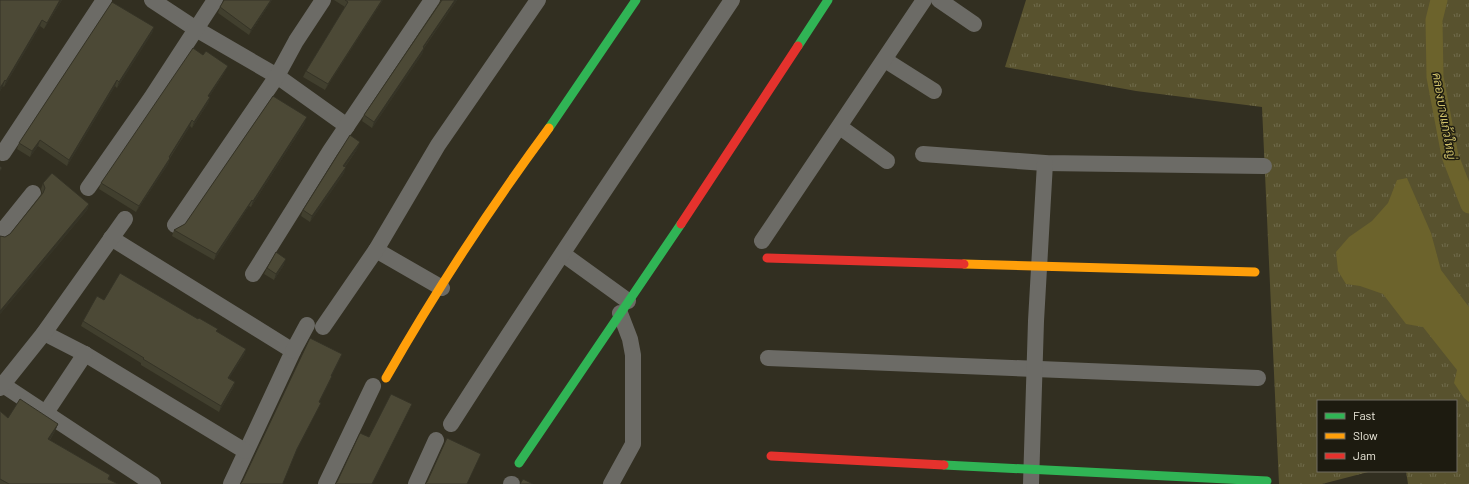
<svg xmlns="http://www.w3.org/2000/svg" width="1469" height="484" font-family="Barlow,Sarabun,sans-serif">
<defs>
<pattern id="grass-tufts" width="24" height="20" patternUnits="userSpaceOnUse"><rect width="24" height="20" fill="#58522e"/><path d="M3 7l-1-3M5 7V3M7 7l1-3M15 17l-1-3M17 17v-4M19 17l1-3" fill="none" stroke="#706b4c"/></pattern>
</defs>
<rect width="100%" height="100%" fill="#322f21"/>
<path fill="url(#grass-tufts)" d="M1026,0H1469V484H1408L1406,471H1456V401H1318V471H1372L1322,484H1279L1262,107L1136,91L1005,67Z"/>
<path fill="#6c632c" d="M1407,178L1431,233L1441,270L1469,307V402L1464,398L1454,383L1457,370L1423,327L1406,324L1383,294L1360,286L1346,284L1338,271L1336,252L1349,237L1372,221L1388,203L1397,180Z"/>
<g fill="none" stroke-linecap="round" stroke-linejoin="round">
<path stroke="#6c632c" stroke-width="17" d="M1439,0L1434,20L1435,77L1450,156L1469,205"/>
<g stroke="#6c6b66" stroke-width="16">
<path d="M152,0L196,29L277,76L347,126"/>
<path d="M939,0L974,24"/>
<path d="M885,60L934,91"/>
<path d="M840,127L887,161"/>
<path d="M3,153L104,0"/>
<path d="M923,154L1045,163L1264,166"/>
<path d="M88,188L151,98L215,0"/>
<path d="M175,225L277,76L296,41L323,0"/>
<path d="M0,234L33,193"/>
<path d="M111,238L293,351L231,484"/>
<path d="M762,241L924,0"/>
<path d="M376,250L442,288"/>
<path d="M563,254L628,301"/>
<path d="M253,274L330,151L432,0"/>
<path d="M323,327L376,250L438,145L538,0"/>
<path d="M44,333L85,354L245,451"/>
<path d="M293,351L307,325"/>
<path d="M768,358L1258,378"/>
<path d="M0,383L153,484"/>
<path d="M0,388L44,333L125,219"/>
<path d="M45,414L85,354"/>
<path d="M451,424C542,281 638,141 732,0"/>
<path d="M326,484L373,386"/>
<path d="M416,484L436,440"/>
<path d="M511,484H512"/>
<path d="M611,484L633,444V355L630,339L620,313"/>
<path d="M1031,484L1036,321L1045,163"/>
</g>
<g stroke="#30b455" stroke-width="9">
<path d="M798,46L828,0"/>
<path d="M549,128L636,0"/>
<path d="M519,463L681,224"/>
<path d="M944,465L1267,481"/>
</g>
<g stroke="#ff9f0a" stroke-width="9">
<path d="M964,264L1255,272"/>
<path d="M386,378C435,292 490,208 549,128"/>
</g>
<g stroke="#e5322d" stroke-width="9">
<path d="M681,224L798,46"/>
<path d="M767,258L964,264"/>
<path d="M771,456L944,465"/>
</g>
</g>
<g fill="#413f2e">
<path d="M0,0H62L44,29L40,26L4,87L3,86L0,91Z"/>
<path d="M272,0L249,35L218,13L220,7Z"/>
<path d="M334,0H383L325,90L303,77L306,71L345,7Z"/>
<path d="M441,0H457L424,48L422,54L372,128L362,121L364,115Z"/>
<path d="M154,27L152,33L117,88L115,86L67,166L38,146L30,157L17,149L19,143Z"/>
<path d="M225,72L209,97H210L208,103L192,128L190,126L170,158L168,164L136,212L99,189L101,183Z"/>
<path d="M305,123L251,207L249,206L214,260L172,236L174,230L185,224Z"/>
<path d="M358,148L345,167L344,173L310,222L301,216L303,210Z"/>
<path d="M43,183L89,204L87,210L0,314V236L5,237L10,234L42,193L41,189Z"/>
<path d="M284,265L274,280L264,274L267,268Z"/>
<path d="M104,300L217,332L246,349L244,355L229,378L235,382L233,388L219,412L141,365V363L81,326L83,321Z"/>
<path d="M0,411L8,418L58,424L55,431L50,440L110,475L109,479L118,484H0Z"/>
</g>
<g fill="#353326">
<path d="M60,0H62L44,29L47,23Z"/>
<path d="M271,0H272L249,35L251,30Z"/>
<path d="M382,0H383L325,90L328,84Z"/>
<path d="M455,0H457L420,53L423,47Z"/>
<path d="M42,20L40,26L4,87L6,81Z"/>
<path d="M154,27L152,33L117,88L119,82Z"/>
<path d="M424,48L422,54L372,128L374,122Z"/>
<path d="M228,66L225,72L206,102L208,96Z"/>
<path d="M5,80L3,86L0,91V88Z"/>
<path d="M117,80L115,86L67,166L69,160Z"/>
<path d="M210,97L208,103L192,128L194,122Z"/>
<path d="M307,117L305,123L251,207L253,201Z"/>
<path d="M192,120L190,126L166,163L169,157Z"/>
<path d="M40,140L38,146L30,157L32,151Z"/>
<path d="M360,142L358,148L341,172L343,166Z"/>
<path d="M170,158L168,164L136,212L139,206Z"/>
<path d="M346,167L344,173L310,222L312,216Z"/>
<path d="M252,200L249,206L214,260L216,254Z"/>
<path d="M89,204L87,210L0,314V311Z"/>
<path d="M286,259L284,265L274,280L276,274Z"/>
<path d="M246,349L244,355L226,384L228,378Z"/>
<path d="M342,354L340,360L329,382L331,376Z"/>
<path d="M332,376L330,382L317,408L319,402Z"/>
<path d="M235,382L233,388L219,412L221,406Z"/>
<path d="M321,403L295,455L283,484L297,449Z"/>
<path d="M412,404L409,410L373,484H372Z"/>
<path d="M58,424L55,431L46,446L48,439Z"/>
</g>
<g fill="#4c4936" stroke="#353326">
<path d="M0,0H60L47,23L42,20L6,81L5,80L0,88Z"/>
<path d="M224,0H271L251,30L220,7Z"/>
<path d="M345,0H382L328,84L306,71L348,2Z"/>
<path d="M442,0H455L423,47L424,48L374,122L364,115Z"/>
<path d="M112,2L154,27L119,82L117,80L69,160L40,140L32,151L19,143Z"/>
<path d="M193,48L203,55L206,51L228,66L208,96L210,97L194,122L192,120L169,157L170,158L139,206L101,183Z"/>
<path d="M273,96L307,117L253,201L252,200L216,254L174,230L185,224Z"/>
<path d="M350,135L360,142L343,166L346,167L312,216L303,210Z"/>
<path d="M0,166L2,168L0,171Z"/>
<path d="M52,173L89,204L0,311V236L5,237L10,234L43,193L45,188L43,183Z"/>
<path d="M276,252L286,259L276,274L267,268Z"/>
<path d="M120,273L198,319L199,318L218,329L216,331L246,349L228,378L235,382L221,406L143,359L144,358L83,321L97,296L104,300Z"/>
<path d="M310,338L342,354L331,376H332L319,402L321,403L297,449L283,483V484H240L242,482Z"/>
<path d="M391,394L412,404L372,484H335L337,482L360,433L369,437Z"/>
<path d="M20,399L58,424L48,439L110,475L108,479L118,484H9L0,479V411L8,418Z"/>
<path d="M447,438L481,454L467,484H425L427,482Z"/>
<path d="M523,479L533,484H520Z"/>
</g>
<g text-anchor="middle" stroke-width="3" stroke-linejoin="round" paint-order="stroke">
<g font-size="12" font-style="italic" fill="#cfc069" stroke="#1d1b10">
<text transform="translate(1444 116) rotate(80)" y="4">คลองบางแก้วใหญ่</text>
</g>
</g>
<rect x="1317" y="400" width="140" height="72" fill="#1d1b10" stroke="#706d61"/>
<rect x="1325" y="413" width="20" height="6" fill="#30b455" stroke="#706d61"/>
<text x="1353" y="420" font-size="12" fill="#ece9db">Fast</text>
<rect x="1325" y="433" width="20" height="6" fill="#ff9f0a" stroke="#706d61"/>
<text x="1353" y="440" font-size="12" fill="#ece9db">Slow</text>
<rect x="1325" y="453" width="20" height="6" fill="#e5322d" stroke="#706d61"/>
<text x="1353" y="460" font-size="12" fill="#ece9db">Jam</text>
</svg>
